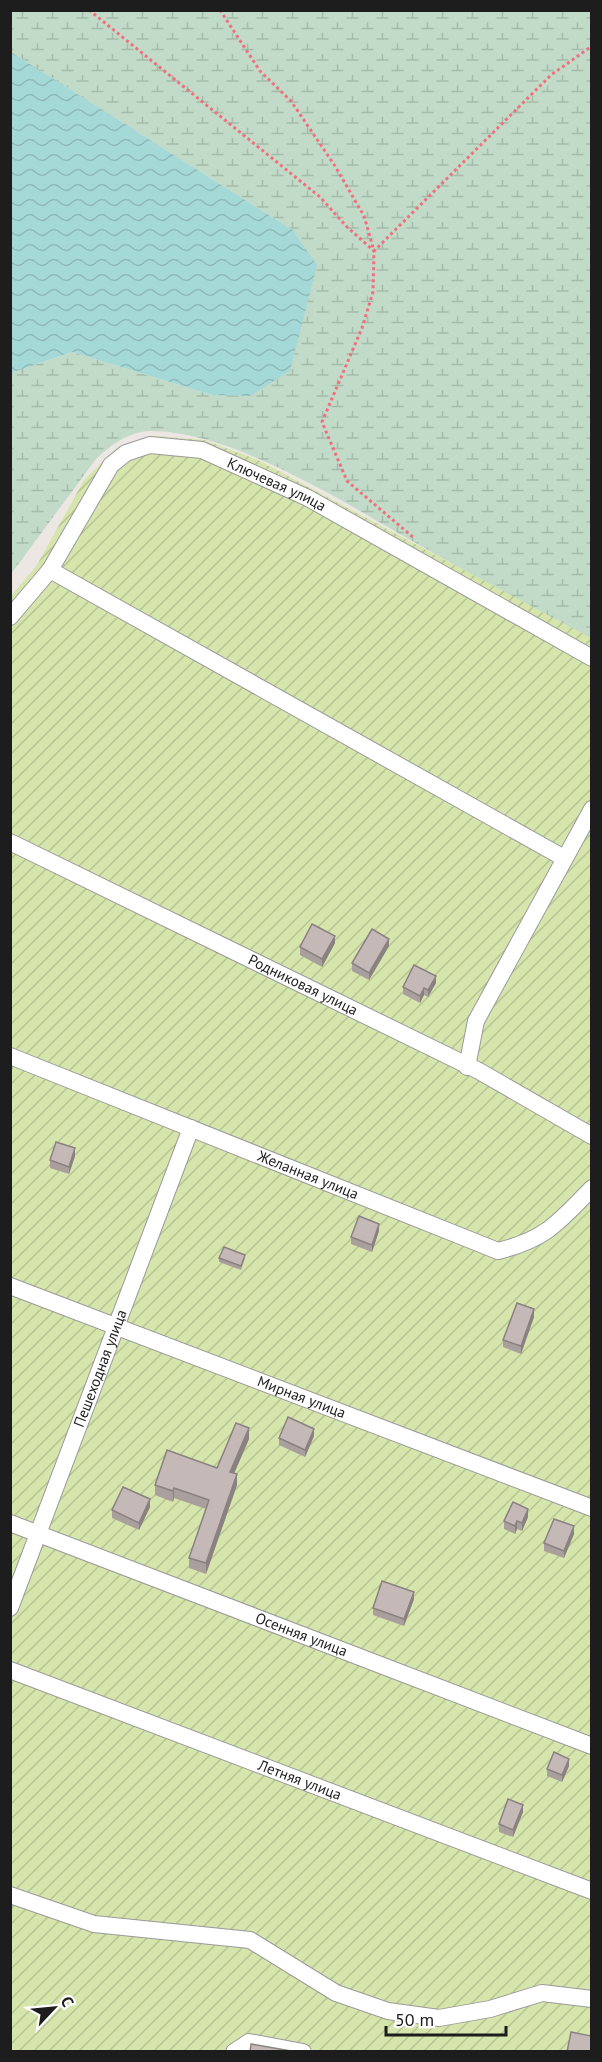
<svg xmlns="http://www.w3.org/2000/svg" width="602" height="2062" font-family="'PT Sans',sans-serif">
<defs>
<pattern id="wetland-marsh" width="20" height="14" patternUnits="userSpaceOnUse" patternTransform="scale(1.5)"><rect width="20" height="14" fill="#c1dbc8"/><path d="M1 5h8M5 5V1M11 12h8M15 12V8" fill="none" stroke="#a5bcab"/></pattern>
<pattern id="garden-furrows" width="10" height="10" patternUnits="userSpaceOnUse" patternTransform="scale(1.5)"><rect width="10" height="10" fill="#d6e5ab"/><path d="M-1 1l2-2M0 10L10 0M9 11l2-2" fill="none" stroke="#b7c493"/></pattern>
<pattern id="water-waves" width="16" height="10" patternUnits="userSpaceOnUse" patternTransform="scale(1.5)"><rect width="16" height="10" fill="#a5d9d8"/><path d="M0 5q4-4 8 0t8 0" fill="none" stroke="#8ebab9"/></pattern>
</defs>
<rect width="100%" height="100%" fill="#ede7e3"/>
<path fill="url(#wetland-marsh)" d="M11,11H591V642C529,607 467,572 405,537C337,498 230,431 151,431C129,431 111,445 96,459L11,574V373L72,352L212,395L317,266L293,230L11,52Z"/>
<path fill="url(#garden-furrows)" d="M155,436L204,440L258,460L591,638V2051L11,2052V596L37,565L84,480L119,446Z"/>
<path fill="url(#water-waves)" d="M11,52L293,230L317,265L290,371L250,396L212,395L72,352L11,373Z"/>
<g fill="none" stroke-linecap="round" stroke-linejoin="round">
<defs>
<g id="minor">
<path d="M50,570L564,858"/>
<path id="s1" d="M10,617L50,570L111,465L126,453L150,445L202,450L308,498L592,658"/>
<path id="s2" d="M10,842L479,1071L592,1136"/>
<path id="s3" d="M10,1056L498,1251C546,1239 558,1223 592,1188"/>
<path d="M467,1067L476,1021L592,809"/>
<path id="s4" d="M10,1286L592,1508"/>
<path id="s5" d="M10,1523L592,1746"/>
<path id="s6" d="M10,1608L191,1128"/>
<path id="s7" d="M10,1670L592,1891"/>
<path d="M10,1895L94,1924L250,1940L336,1993L388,2011L439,2018L490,2009L542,1993L592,1999"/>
<path d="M234,2052L249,2042L303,2052"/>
</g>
</defs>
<use href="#minor" stroke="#9a9a9a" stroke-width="18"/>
<g stroke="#f26f81" stroke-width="3" stroke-dasharray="3 3" stroke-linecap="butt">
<path d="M89,10L320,197L347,227L374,251L373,292L362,328L322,422L347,481L414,538"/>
<path d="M220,10L260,71L291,101L335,166L364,216L374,251L551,75L592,46"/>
</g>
<use href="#minor" stroke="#fff" stroke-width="16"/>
</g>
<g fill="#a99f9d">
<path d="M335,943L322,967L300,955V947Z"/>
<path d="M389,946L369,980L352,971V963Z"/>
<path d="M436,983L428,997L424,995L420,1003L403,994V987Z"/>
<path d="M75,1156L69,1174L50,1168V1160Z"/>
<path d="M379,1231L372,1252L351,1244V1237Z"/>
<path d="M219,1258H245L241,1270L219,1262Z"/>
<path d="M534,1317L521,1354L503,1347V1340Z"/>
<path d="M314,1436L305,1457L279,1445V1438Z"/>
<path d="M249,1439L234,1473L237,1485L206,1574L189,1568V1558L206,1509L174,1498L173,1502L155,1495V1485L217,1468Z"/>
<path d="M150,1507L139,1530L112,1518V1510Z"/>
<path d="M528,1517L522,1531L517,1529L515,1534L504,1529V1521Z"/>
<path d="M574,1534L564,1558L544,1551V1543Z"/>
<path d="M414,1599L404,1626L373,1615V1608Z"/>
<path d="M569,1766L562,1782L547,1776V1769Z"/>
<path d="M523,1812L513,1837L499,1832V1824Z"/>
</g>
<g fill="#8a8280">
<path d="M335,936V943L322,967V959Z"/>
<path d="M389,939V946L369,980V973Z"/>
<path d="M436,976V983L428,997V990Z"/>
<path d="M424,988V995L420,1003V996Z"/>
<path d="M75,1148V1156L69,1174V1167Z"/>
<path d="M379,1224V1231L372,1252V1245Z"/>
<path d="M534,1309V1317L521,1354V1346Z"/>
<path d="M249,1428V1439L230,1483V1472Z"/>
<path d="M314,1429V1436L305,1457V1450Z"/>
<path d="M237,1474V1485L206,1574V1563Z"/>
<path d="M174,1488V1498L173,1502V1491Z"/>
<path d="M150,1499V1507L139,1530V1523Z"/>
<path d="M528,1509V1517L522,1531V1523Z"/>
<path d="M517,1521V1529L515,1534V1526Z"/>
<path d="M574,1526V1534L564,1558V1551Z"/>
<path d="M414,1592V1599L404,1626V1619Z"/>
<path d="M569,1759V1766L562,1782V1775Z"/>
<path d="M523,1805V1812L513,1837V1830Z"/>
</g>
<g fill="#c5b9b7" stroke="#8a8280" stroke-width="1.5">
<path d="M312,924L335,936L322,959L300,947Z"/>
<path d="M372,929L389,939L369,973L352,963Z"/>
<path d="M414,965L436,976L428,990L424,988L420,996L403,987Z"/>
<path d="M56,1142L75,1148L69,1167L50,1160Z"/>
<path d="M359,1216L379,1224L372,1245L351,1237Z"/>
<path d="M224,1247L245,1255L241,1266L219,1258Z"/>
<path d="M517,1303L534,1309L521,1346L503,1340Z"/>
<path d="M288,1417L314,1429L305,1450L279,1438Z"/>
<path d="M236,1423L249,1428L230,1472L237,1474L206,1563L189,1558L209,1500L174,1488L173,1491L155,1485L167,1450L217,1468Z"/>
<path d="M123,1487L150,1499L139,1523L112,1510Z"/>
<path d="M513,1502L528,1509L522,1523L517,1521L515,1526L504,1521Z"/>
<path d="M554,1519L574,1526L564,1551L544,1543Z"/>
<path d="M382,1581L414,1592L404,1619L373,1608Z"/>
<path d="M554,1752L569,1759L562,1775L547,1769Z"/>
<path d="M508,1799L523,1805L513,1830L499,1824Z"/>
<path d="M571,2032L591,2036V2052H567Z"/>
<path d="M251,2044L297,2052H250Z"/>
</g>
<g text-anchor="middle" stroke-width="4.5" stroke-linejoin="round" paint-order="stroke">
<g font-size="15" fill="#1d1d1d" stroke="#fff">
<text dy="5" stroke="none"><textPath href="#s1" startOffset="362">Ключевая улица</textPath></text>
<text dy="5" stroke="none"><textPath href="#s2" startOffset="326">Родниковая улица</textPath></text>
<text dy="5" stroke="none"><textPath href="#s3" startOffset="321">Желанная улица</textPath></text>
<text dy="5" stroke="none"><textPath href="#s6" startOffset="256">Пешеходная улица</textPath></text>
<text dy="5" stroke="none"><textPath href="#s4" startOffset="312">Мирная улица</textPath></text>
<text dy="5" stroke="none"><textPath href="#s5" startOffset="312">Осенняя улица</textPath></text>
<text dy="5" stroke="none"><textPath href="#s7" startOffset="310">Летняя улица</textPath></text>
</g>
</g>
<rect width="602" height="2062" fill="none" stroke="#1d1d1d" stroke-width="24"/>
<g transform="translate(54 2008) rotate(64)" stroke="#ffffff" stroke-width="4.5" paint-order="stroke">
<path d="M0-4.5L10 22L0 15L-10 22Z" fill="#1d1d1d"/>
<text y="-9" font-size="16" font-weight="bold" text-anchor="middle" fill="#1d1d1d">С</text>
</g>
<path d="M386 2026v9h120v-9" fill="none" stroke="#1d1d1d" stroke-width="3"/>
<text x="395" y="2026" font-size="18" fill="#1d1d1d" stroke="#ffffff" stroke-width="4.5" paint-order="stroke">50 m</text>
</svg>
